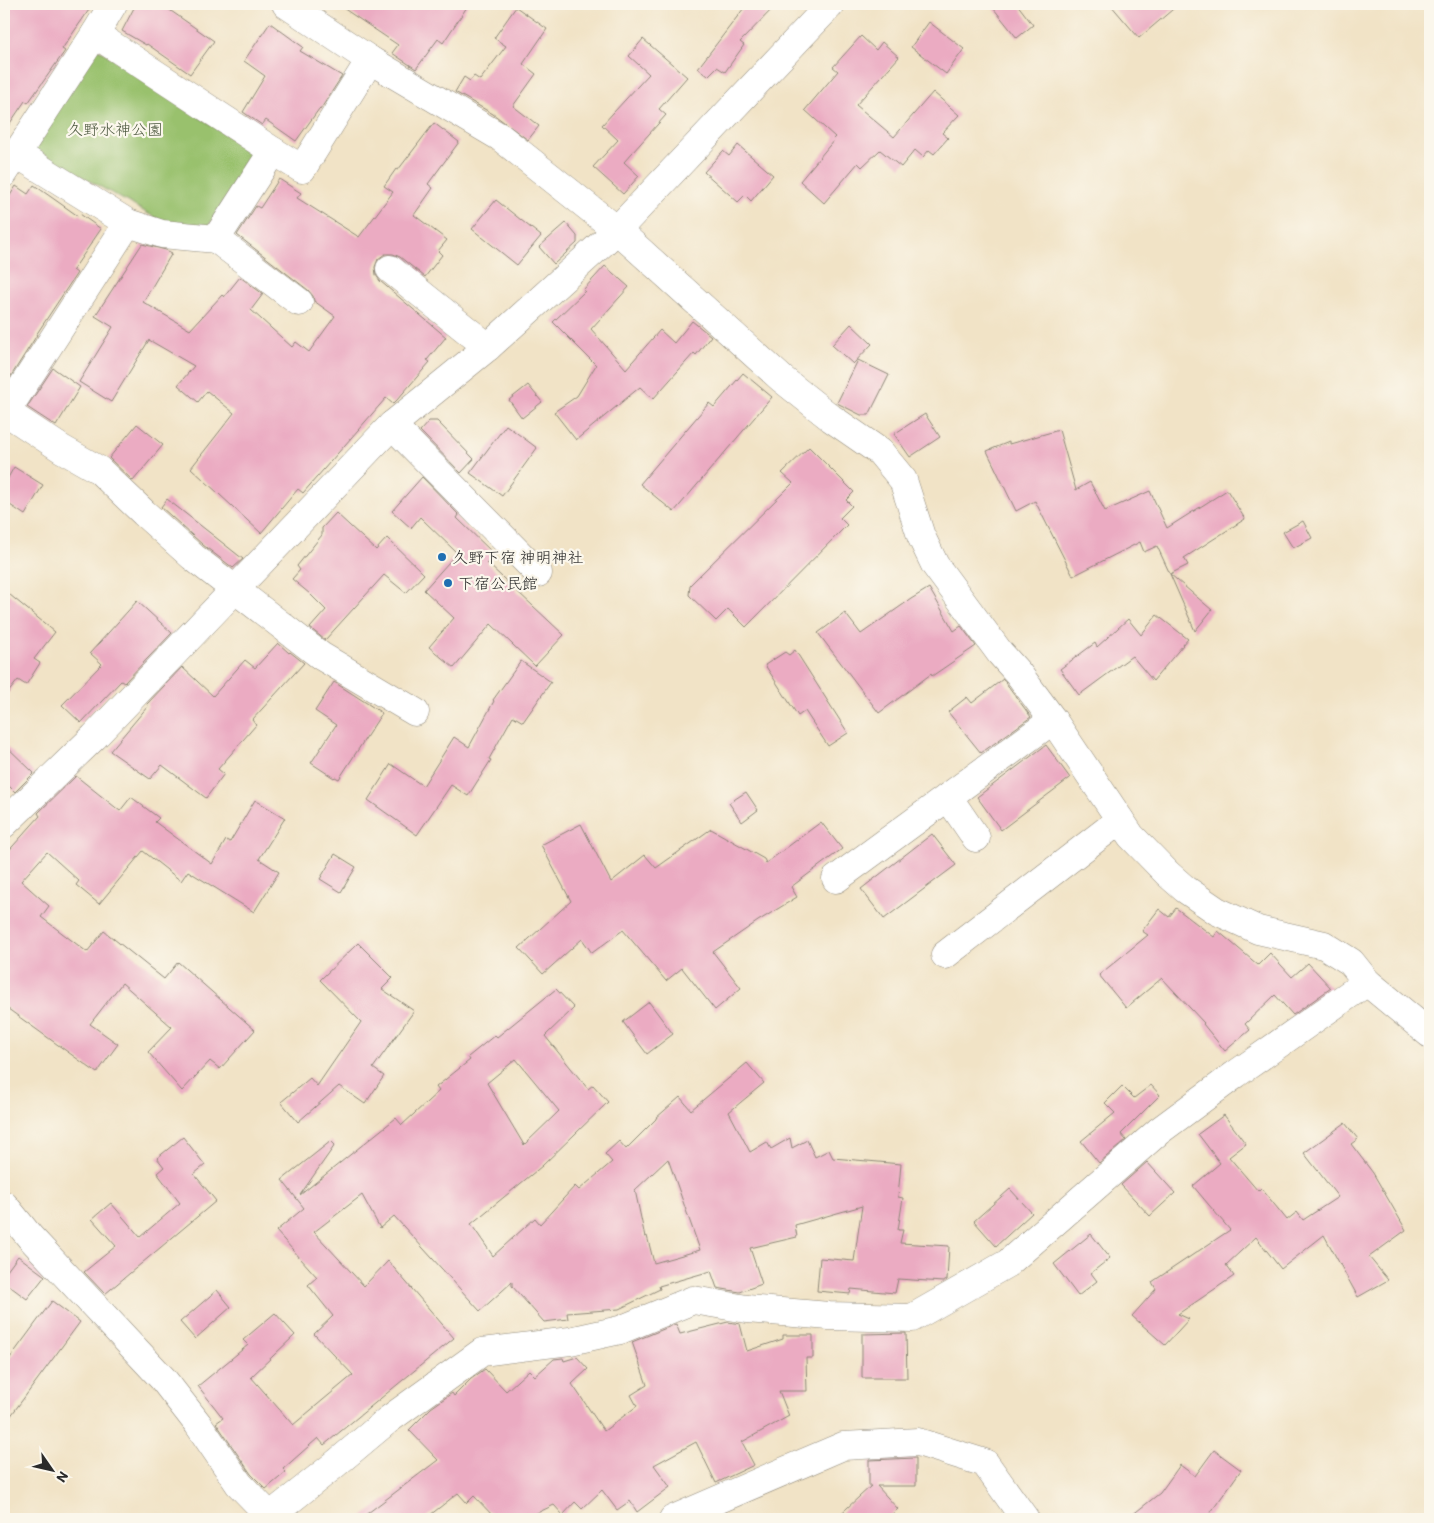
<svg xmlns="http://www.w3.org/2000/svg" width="1434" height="1523" font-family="Itim,'Klee One',sans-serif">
<rect width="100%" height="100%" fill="#fbf7ec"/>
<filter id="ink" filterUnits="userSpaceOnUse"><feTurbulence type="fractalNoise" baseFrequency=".02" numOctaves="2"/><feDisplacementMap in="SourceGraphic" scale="10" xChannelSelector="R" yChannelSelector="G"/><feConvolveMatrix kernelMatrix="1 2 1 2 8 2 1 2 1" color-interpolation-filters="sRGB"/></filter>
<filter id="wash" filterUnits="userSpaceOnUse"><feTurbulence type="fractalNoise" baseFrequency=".0096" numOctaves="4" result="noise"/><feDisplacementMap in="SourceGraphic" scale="20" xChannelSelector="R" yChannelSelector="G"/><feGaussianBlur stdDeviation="1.12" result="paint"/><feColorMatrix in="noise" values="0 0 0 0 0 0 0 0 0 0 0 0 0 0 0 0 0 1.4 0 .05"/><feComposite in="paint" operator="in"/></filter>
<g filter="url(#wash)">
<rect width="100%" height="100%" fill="#f1e3c6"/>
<path fill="#99c16d" stroke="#62764c" d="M97,48L259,157L197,241L33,149Z"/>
<g id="blocks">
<g fill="#ebabc2" fill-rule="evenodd">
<path d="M4,4H93L62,49L65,51L28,103L25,101L4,132Z"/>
<path d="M136,4H161L214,41L190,74L147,44L146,45L122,31Z"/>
<path d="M337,4H469L443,43L438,39L416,69L392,53L398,45Z"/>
<path d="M747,4H777L740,42L744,45L725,72L717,67L708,76L698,68Z"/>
<path d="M990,4H1017L1033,25L1017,38Z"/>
<path d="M1110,4H1179L1139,38Z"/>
<path d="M516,7L547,29L523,64L536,74L513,106L539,126L528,140L493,114L455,92L464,77L470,81L474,76L480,80L506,46L494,38Z"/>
<path d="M929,22L964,49L946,74L911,47Z"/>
<path d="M270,23L303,47L300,51L342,76L320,110L319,109L296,141L266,120L262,125L243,112L265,76L244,61Z"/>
<path d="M861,36L876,50L882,42L899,57L856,105L894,137L933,92L959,115L942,133L948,138L934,154L929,150L923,157L915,150L901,167L880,150L862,167L858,163L824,203L800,181L834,140L833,139L835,137L805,110L838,71L833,67Z"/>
<path d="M643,39L687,77L659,109L666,115L624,162L639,176L623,194L593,167L618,140L602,125L649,74L629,56Z"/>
<path d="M434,123L459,142L428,184L433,188L414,215L447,240L438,251L442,255L425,277L400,257L393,254H385L378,259L375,267L376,275L380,281L446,337L427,360L430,362L397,400L393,404L386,398L303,493L298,489L261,533L191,468L234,413L207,391L198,402L178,385L194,366L149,340L111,402L79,382L113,327L95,316L142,244L166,250L172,253L143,302L190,330L222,295L224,297L240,277L263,294L251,310L292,347L296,342L309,352L335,316L314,301L313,296L308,290L237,235L256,206L260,208L279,179L301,193L297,198L359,237L393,192L384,186L396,169L398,170Z"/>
<path d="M738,145L773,175L751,201L745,195L738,202L704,172L723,151L729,156Z"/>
<path d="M34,185L78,216L80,214L101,229L73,270L77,273L36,335H37L4,387V205L16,186L28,194Z"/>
<path d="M496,200L541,236L517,265L472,229Z"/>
<path d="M566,223L577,236V243L554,264L539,247Z"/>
<path d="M605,266L629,287L591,329L626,369L660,330L674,343L692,321L711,336L696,355L694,353L653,399L640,387L576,440L554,412L577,396L596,365L553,322L585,291L583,290Z"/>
<path d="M851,324L872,344L853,364L832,345Z"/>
<path d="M858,360L889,375L869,415H861L837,403Z"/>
<path d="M53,368L80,387L56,426L27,407Z"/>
<path d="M743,373L772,397L674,512L640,484L709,403L714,407Z"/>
<path d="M528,385L542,402L522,418L509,400Z"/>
<path d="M925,414L940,437L910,457L894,434Z"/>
<path d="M429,421H437L474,459L461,473L420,431Z"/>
<path d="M137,424L163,445L133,481L109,458Z"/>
<path d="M506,425L537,448L502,496L470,473Z"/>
<path d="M1059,430L1076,490L1090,482L1105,511L1150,491L1167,528L1227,490L1245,519L1184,558L1188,565L1170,574L1157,546L1144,552L1140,542L1073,576L1035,501L1016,511L987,451L1009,442V444Z"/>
<path d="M809,447L854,492L846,500L852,506L840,518L847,525L746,627L728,609L716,621L689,595L690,585L793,483L782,473Z"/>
<path d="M14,467L43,485L25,515L4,501V485Z"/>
<path d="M422,477L459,515L457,518L495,555L487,563L564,635L535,666L491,624L454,668L429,647L454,618L424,590L457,553L420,517L411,528L392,511Z"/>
<path d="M167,499L243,559L233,568L203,545L161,507Z"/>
<path d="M336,513L376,550L387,538L424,574L406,593L384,575L325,640L310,628L326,610L310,594L292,579L300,570L297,566L322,535V528Z"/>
<path d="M1303,521L1312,538L1293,548L1283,532Z"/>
<path d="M1170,574L1212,610L1195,631Z"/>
<path d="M929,588L954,631L961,626L976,646L932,676L931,674L879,713L818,633L845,613L861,634L911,599Z"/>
<path d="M4,590L55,632L34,659L40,663L26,685L18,680L4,698Z"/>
<path d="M137,601L172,633L124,683L121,681L81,723L62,705L102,664L90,653Z"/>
<path d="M1157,615L1188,639L1153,681L1132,656L1079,695L1060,669L1095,643L1097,647L1128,619L1141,635Z"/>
<path d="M278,643L289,653L290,652L304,663L252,720L256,725L218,769L224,774L206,798L162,765L150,779L110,751L148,706L147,704L182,667L213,696L245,660L255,668Z"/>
<path d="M795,650L848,733L828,746L805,711L798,716L765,665L785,652L789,655Z"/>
<path d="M521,661L551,682L523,722L513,716L489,759L491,760L468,796L451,785L417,835L368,800L391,764L423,786L454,737L469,747L494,701L493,700Z"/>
<path d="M1003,679L1031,717L981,753L948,712L967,697L972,703Z"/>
<path d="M334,682L382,713L339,779L335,777L334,778L311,763L336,725L315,711Z"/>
<path d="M4,744L34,773L15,792L4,781Z"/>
<path d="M1046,745L1070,778L1001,830L977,797Z"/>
<path d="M76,776L120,811L131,797L159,818L155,822L212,864L226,840L230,842L255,800L285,818L259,859L279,872L254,912L188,871L181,881L143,851L99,904L76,885L79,881L47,852L21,881L49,906L41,917L87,952L104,931L164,979L178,962L255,1030L220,1069L210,1061L182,1091L148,1052L172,1027L122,983L90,1024L118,1044L97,1073L4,1006V856L40,816L38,813Z"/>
<path d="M746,792L758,810L742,822L729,803Z"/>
<path d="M821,822L842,849L791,887L797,897L758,921L713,952L741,988L715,1010L682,968L666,981L623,930L592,953L582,939L543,974L519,948L571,901L541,845L581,824L611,882L645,855L656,868L711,829L764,859L766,863Z"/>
<path d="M932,834L956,865L884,919L861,889Z"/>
<path d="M335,854L356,867L341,892L320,879Z"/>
<path d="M1176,908L1214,937L1218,931L1258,965L1270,953L1292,977L1308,963L1331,988L1293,1015L1275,995L1245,1024L1250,1030L1225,1051L1203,1024L1204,1023L1162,978L1126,1008L1099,975L1148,935L1142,931L1159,909L1169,917Z"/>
<path d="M358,943L393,978L382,989L414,1011L373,1068L384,1076L365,1104L339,1086L298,1122L281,1102L310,1078L317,1086L361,1022L320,980Z"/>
<path d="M556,989L574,1008L545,1036L588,1089L593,1085L608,1102L542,1166L471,1224L493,1256L535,1218L540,1224L575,1186L579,1190L612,1162L605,1154L619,1141L626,1149L656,1119V1118L680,1097L691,1110L747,1063L764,1083L729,1112L750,1152L767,1142L771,1149L790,1138L792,1148L807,1140L815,1157L829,1150L833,1158L901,1164L898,1197L903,1198L898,1230H903L900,1243L949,1246L947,1280L943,1282L898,1279L895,1293L851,1289L850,1294L817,1291L820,1258L854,1261L862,1206L795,1225L797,1237L750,1248L762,1284L740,1292L717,1288L711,1271L659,1286L660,1289L619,1309L567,1313L568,1319L544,1322L512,1286V1282L480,1311L394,1216L380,1228L362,1195L314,1232L364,1286L388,1261L454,1338L324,1445L318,1438L283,1469L286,1472L266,1489L251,1474L216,1423L223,1418L198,1386L248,1345L243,1340L275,1313L295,1335L251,1377L293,1425L353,1375L314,1334L333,1316L308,1285L317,1277L276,1231L304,1208L282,1180L331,1141L335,1145L300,1195L396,1118L402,1125L439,1091L436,1087L470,1060L468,1057L495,1035L497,1037ZM516,1059L559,1111L524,1145L487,1083ZM668,1159L700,1250L654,1263L647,1236L645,1237L635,1190Z"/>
<path d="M649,1002L673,1034L647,1054L623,1022Z"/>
<path d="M1151,1085L1160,1095L1121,1134L1126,1140L1099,1163L1081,1141L1115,1113L1105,1103L1122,1086L1134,1098Z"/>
<path d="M1224,1115L1246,1144L1229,1157L1258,1191L1261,1188L1287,1220L1297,1212L1303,1220L1338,1197L1304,1153L1345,1123L1358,1139L1351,1144L1373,1173L1406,1230L1369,1257L1388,1280L1358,1297L1324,1235L1281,1269L1256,1237L1226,1265L1234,1276L1178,1314L1189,1319L1165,1345L1132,1316L1156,1289L1152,1282L1230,1230L1193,1186L1220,1163L1198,1134Z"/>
<path d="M183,1137L205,1165L194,1174L216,1201L105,1294L84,1272L116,1246L92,1219L111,1203L140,1237L180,1203L157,1173L164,1167L157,1158Z"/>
<path d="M1147,1162L1175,1193L1150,1216L1121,1185Z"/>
<path d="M1010,1189L1032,1213L996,1246L974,1221Z"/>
<path d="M1091,1234L1110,1258L1091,1273L1097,1281L1078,1296L1054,1264Z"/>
<path d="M18,1256L45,1276L27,1299L4,1282V1275Z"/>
<path d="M217,1290L231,1307L195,1339L180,1322Z"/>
<path d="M52,1301L80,1322L4,1425V1366Z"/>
<path d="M728,1322L740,1324L747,1351L783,1339V1335H813V1358H806L807,1391H779L789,1416L742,1442L754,1465L716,1483L696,1442L654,1465L670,1487L637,1512L630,1501L617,1510L602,1490L582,1509L575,1502L563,1515L554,1505L524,1519H496L474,1496L467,1503L458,1493L425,1519H360L438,1460L409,1430L431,1408L452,1393L454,1396L471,1379L485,1369L506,1391L529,1370L535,1376L554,1359L563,1358L564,1361L577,1357L588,1369L572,1384L604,1431L637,1406L631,1395L647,1385L632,1342L676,1324L680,1334Z"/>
<path d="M906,1333L907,1378H862V1334Z"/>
<path d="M1214,1450L1241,1470L1206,1519H1127L1160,1493L1180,1465L1195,1476Z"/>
<path d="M916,1458V1486H877L898,1509L887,1519H835L871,1486H869V1460Z"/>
</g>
</g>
</g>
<g filter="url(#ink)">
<use href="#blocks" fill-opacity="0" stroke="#8e8778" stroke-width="1"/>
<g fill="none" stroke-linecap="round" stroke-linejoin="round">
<defs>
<g id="minor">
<path d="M95,34L273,151"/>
<path d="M17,154L128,223L162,234L216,239L273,151L302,169L370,60"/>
<path d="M4,173L95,34L113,4"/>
<path d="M216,239L299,302"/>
<path d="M390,269L488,347"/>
<path d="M6,412L62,449L99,470L144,513L193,557L321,656L415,712"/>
<path d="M4,415L128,223"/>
<path d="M392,425L538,573"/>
<path d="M948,797L976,838"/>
<path d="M4,824L94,737L392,425L488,347L617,230L831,4"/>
<path d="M836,879L1053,720"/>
<path d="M945,955L1120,820"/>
<path d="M1367,982L1430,1034"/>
<path d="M4,1205L30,1237L163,1379L198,1424L239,1484L270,1516"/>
<path d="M268,1519L270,1516L333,1466L388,1420L482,1352L570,1341L620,1330L693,1300L747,1309L829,1316L912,1318L1008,1263L1159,1131L1236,1074L1367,982L1351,962L1324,945L1258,930L1217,911L1185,889L1168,874L1131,836L1053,720L1018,673L1000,653L935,565L921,536L903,480L880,452L831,418L782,379L617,230L500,137L370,60L286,4"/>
<path d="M673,1519L843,1446L918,1442L985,1463L1025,1519"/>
</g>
</defs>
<use href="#minor" stroke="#8e8778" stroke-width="29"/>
<use href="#minor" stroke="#fff" stroke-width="28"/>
</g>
</g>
<g fill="#1f6fb2" stroke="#fbf7ec" stroke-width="2">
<circle cx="442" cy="557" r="5"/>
<circle cx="448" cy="583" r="5"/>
</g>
<g text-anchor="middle" stroke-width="4.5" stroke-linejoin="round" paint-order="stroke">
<g font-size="16" fill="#4c583f" stroke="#fbf7ec">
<text x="115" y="135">久野水神公園</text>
</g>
<g font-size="16" fill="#2b2b2b" stroke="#fbf7ec" text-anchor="start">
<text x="452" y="563">久野下宿 神明神社</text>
<text x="458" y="589">下宿公民館</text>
</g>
</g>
<rect width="1434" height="1523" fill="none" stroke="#fbf7ec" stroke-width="20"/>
<g transform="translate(52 1470) rotate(124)" stroke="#fbf7ec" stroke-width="4" paint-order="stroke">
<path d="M0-4L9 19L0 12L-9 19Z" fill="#2b2b2b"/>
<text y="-8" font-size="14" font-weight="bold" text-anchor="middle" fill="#2b2b2b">N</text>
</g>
</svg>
